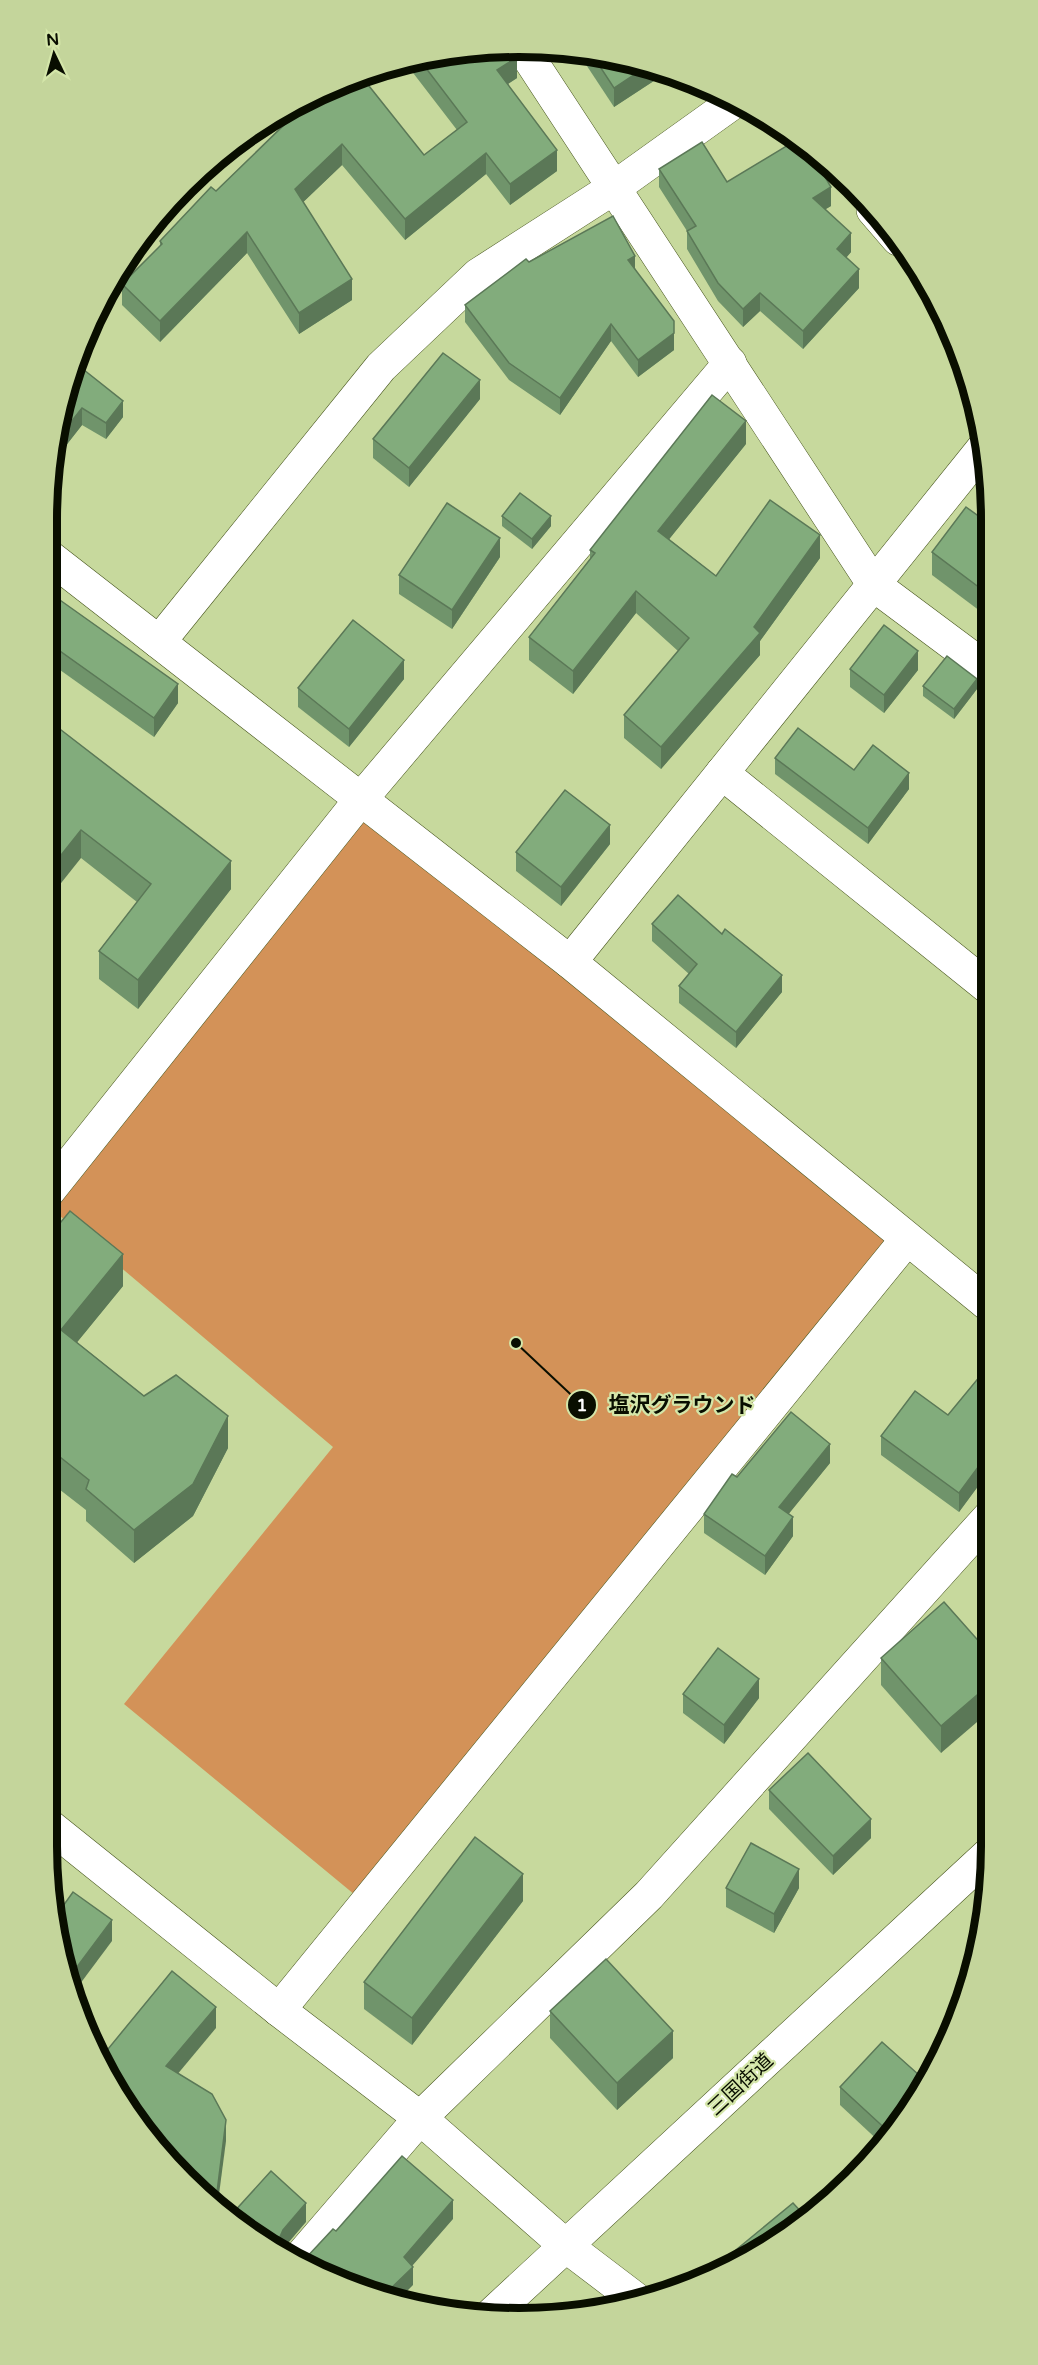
<svg xmlns="http://www.w3.org/2000/svg" width="1038" height="2365" font-family="'Varela Round','Noto Sans JP',sans-serif">
<rect width="100%" height="100%" fill="#c7d99d"/>
<path fill="#d39258" d="M361,799L907,1239L366,1904L124,1704L333,1447L47,1205Z"/>
<g fill="none" stroke-linecap="round" stroke-linejoin="round">
<defs>
<g id="minor">
<path d="M523,49L874,585L988,670"/>
<path d="M873,210L898,239"/>
<path d="M47,555L570,962L990,1306"/>
<path d="M159,642L381,367L478,275L615,187L731,104"/>
<path d="M722,773L989,988"/>
<path d="M570,962L985,446"/>
<path d="M47,1193L361,799L730,363"/>
<path d="M47,1824L279,2010L420,2118L566,2246L637,2300"/>
<path d="M279,2010L907,1239"/>
<path d="M297,2261L420,2118L649,1895L991,1515"/>
</g>
<path id="highway" d="M490,2316L990,1853"/>
</defs>
<use href="#minor" stroke="#47551d" stroke-width="34"/>
<use href="#highway" stroke="#47551d" stroke-width="34"/>
<use href="#minor" stroke="#fff" stroke-width="33"/>
<use href="#highway" stroke="#fff" stroke-width="33"/>
</g>
<g fill="#70946b">
<path d="M488,47L517,78L508,84L557,171L510,205L486,174L405,240L342,165L303,202L352,300L299,334L247,253L160,342L122,305V284L160,247V241L216,191L313,96L424,155L457,130L407,65V61Z"/>
<path d="M583,51L669,71L614,107L583,60Z"/>
<path d="M659,169L727,182L831,206L825,209L851,252L846,258L859,288L803,349L760,311L743,327L718,301L687,249V231L659,187Z"/>
<path d="M529,262L635,268L674,350L638,377L611,341L560,415L509,380L465,322V305Z"/>
<path d="M72,367L123,417L106,439L82,425L57,457Z"/>
<path d="M480,399L409,487L373,458V439Z"/>
<path d="M746,444L669,539L716,576L820,558L760,641V655L661,769L624,738V715L678,651L636,613L573,694L529,660V637L590,559V550Z"/>
<path d="M502,516L551,526L532,549L502,526Z"/>
<path d="M987,523H988V617L932,575V552Z"/>
<path d="M500,557L452,629L399,594V575Z"/>
<path d="M46,597L178,703L154,737L46,660Z"/>
<path d="M850,669L918,670L884,713L850,687Z"/>
<path d="M404,679L349,747L298,707V688Z"/>
<path d="M923,686L977,689L954,719L923,696Z"/>
<path d="M59,728L231,889L138,1009L99,979V951L137,902L81,858Z"/>
<path d="M775,758L854,770L909,789L868,844L775,774Z"/>
<path d="M610,844L561,906L516,871V852Z"/>
<path d="M652,924L782,992L736,1048L679,1003V986L689,974L652,941Z"/>
<path d="M46,1240L123,1286L77,1342L144,1396L228,1448L193,1516L134,1563L86,1521V1510L46,1479Z"/>
<path d="M990,1364V1470L959,1512L881,1455V1436L948,1415Z"/>
<path d="M830,1463L788,1514L793,1536L765,1575L704,1533V1514L737,1477Z"/>
<path d="M991,1655L941,1753L881,1685V1658Z"/>
<path d="M683,1694L759,1698L724,1744L683,1713Z"/>
<path d="M769,1790L871,1838L833,1875L769,1809Z"/>
<path d="M726,1888H799L774,1933L726,1907Z"/>
<path d="M523,1901L412,2045L364,2009V1982Z"/>
<path d="M550,2011L673,2058L617,2110L550,2038Z"/>
<path d="M928,2083L883,2145L840,2105V2087Z"/>
</g>
<g fill="#5b7857">
<path d="M517,57V78L497,91V70Z"/>
<path d="M647,66L669,71L614,107V88Z"/>
<path d="M342,144V165L295,210V189Z"/>
<path d="M557,150V171L510,205V184Z"/>
<path d="M486,153V174L405,240V219Z"/>
<path d="M831,187V206L813,217V198Z"/>
<path d="M247,232V253L160,342V321Z"/>
<path d="M851,233V252L837,268V249Z"/>
<path d="M635,256V273L628,260Z"/>
<path d="M859,269V288L803,349V331Z"/>
<path d="M352,279V300L299,334V313Z"/>
<path d="M760,293V311L743,327V309Z"/>
<path d="M611,324V341L560,415V398Z"/>
<path d="M674,333V350L638,377V360Z"/>
<path d="M480,380V399L409,487V468Z"/>
<path d="M123,401V417L106,439V423Z"/>
<path d="M82,408V425L57,457L60,436Z"/>
<path d="M746,421V444L658,553V531Z"/>
<path d="M551,516V526L532,549V539Z"/>
<path d="M820,535V558L760,641V655L661,769V747L754,627Z"/>
<path d="M500,538V557L452,629V610Z"/>
<path d="M636,591V613L573,694V671Z"/>
<path d="M918,651V670L884,713V695Z"/>
<path d="M404,660V679L349,747V729Z"/>
<path d="M977,679V689L954,719V709Z"/>
<path d="M178,684V703L154,737V718Z"/>
<path d="M59,715V743L52,723Z"/>
<path d="M909,773V789L868,844V828Z"/>
<path d="M610,825V844L561,906V887Z"/>
<path d="M81,830V858L46,902V874Z"/>
<path d="M231,861V889L138,1009V980Z"/>
<path d="M782,975V992L736,1048V1032Z"/>
<path d="M123,1254V1286L61,1362V1330Z"/>
<path d="M228,1416V1448L193,1516L134,1563V1530Z"/>
<path d="M830,1444V1463L779,1526V1507Z"/>
<path d="M990,1444V1470L959,1512V1493Z"/>
<path d="M793,1517V1536L765,1575V1556Z"/>
<path d="M759,1679V1698L724,1744V1725Z"/>
<path d="M991,1683V1710L941,1753V1726Z"/>
<path d="M871,1819V1838L833,1875V1856Z"/>
<path d="M799,1869V1888L774,1933V1914Z"/>
<path d="M523,1874V1901L412,2045V2018Z"/>
<path d="M112,1920V1941L71,1996L68,1979Z"/>
<path d="M216,2007V2028L166,2088V2066Z"/>
<path d="M673,2031V2058L617,2110V2083Z"/>
<path d="M226,2120V2141L218,2202L216,2200Z"/>
<path d="M453,2200V2219L406,2273L413,2267V2285L399,2299L385,2294L404,2257Z"/>
<path d="M306,2203V2222L283,2249L281,2253L279,2239L283,2230Z"/>
</g>
<g fill="#82ac7c" stroke="#5b7857" stroke-width="1.5">
<path d="M488,47L511,48L517,57L497,70L557,150L510,184L486,153L405,219L342,144L295,189L352,279L299,313L247,232L160,321L122,284L162,244L160,241L211,187L216,191L318,92L361,76L424,155L467,122L419,59Z"/>
<path d="M591,53L647,66L614,88Z"/>
<path d="M798,139L804,142L831,187L813,198L851,233L837,249L859,269L803,331L760,293L743,309L718,283L687,231L696,226L659,169L702,142L727,182Z"/>
<path d="M613,216L635,256L628,260L674,321V333L638,360L611,324L560,398L509,363L465,305L526,259L529,262Z"/>
<path d="M443,353L480,380L409,468L373,439Z"/>
<path d="M74,362L123,401L106,423L82,408L60,436L72,367Z"/>
<path d="M712,395L746,421L658,531L716,576L770,500L820,535L754,627L760,633L661,747L624,715L689,638L636,591L573,671L529,637L595,553L590,550Z"/>
<path d="M520,493L551,516L532,539L502,516Z"/>
<path d="M447,503L500,538L452,610L399,575Z"/>
<path d="M966,507L988,523V594L932,552Z"/>
<path d="M50,593L178,684L154,718L46,641V597Z"/>
<path d="M353,620L404,660L349,729L298,688Z"/>
<path d="M884,625L918,651L884,695L850,669Z"/>
<path d="M947,656L977,679L954,709L923,686Z"/>
<path d="M46,705L59,715L52,723L231,861L138,980L99,951L151,884L81,830L46,874Z"/>
<path d="M798,728L854,770L873,745L909,773L868,828L775,758Z"/>
<path d="M565,790L610,825L561,887L516,852Z"/>
<path d="M678,895L722,934L725,929L782,975L736,1032L679,986L697,964L652,924Z"/>
<path d="M70,1211L123,1254L61,1330L144,1396L176,1375L228,1416L193,1484L134,1530L86,1489L89,1480L46,1446V1240Z"/>
<path d="M990,1364V1444L989,1445L990,1446V1451L959,1493L881,1436L915,1391L948,1415Z"/>
<path d="M791,1412L830,1444L779,1507L793,1517L765,1556L704,1514L732,1474L737,1477Z"/>
<path d="M944,1602L991,1655V1683L941,1726L881,1658Z"/>
<path d="M718,1648L759,1679L724,1725L683,1694Z"/>
<path d="M808,1753L871,1819L833,1856L769,1790Z"/>
<path d="M475,1837L523,1874L412,2018L364,1982Z"/>
<path d="M751,1843L799,1869L774,1914L726,1888Z"/>
<path d="M73,1892L112,1920L68,1979L58,1913Z"/>
<path d="M606,1959L673,2031L617,2083L550,2011Z"/>
<path d="M172,1971L216,2007L166,2066L212,2094L226,2120L216,2200L164,2157L142,2125L110,2082L99,2060Z"/>
<path d="M882,2042L928,2083L891,2134L840,2087Z"/>
<path d="M402,2156L453,2200L404,2257L413,2267L385,2294L296,2260H304L333,2229L336,2231Z"/>
<path d="M271,2171L306,2203L283,2230L279,2239L280,2249L285,2256L232,2214Z"/>
<path d="M793,2203L804,2215L755,2255L715,2270L714,2268Z"/>
</g>
<g text-anchor="middle" stroke-width="4.5" stroke-linejoin="round" paint-order="stroke">
<g font-size="20" fill="#090e00" stroke="#d4e6a9">
<text transform="translate(740 2084) rotate(-43)" y="7">三国街道</text>
</g>
</g>
<path d="M0 0H1038V2365H0ZM519 57H519A462 462 0 0 1 981 519V1846A462 462 0 0 1 519 2308H519A462 462 0 0 1 57 1846V519A462 462 0 0 1 519 57Z" fill="#c4d59b" fill-rule="evenodd"/>
<path fill="none" stroke="#090e00" stroke-width="8" d="M519 57H519A462 462 0 0 1 981 519V1846A462 462 0 0 1 519 2308H519A462 462 0 0 1 57 1846V519A462 462 0 0 1 519 57Z"/>
<path fill="none" stroke="#090e00" stroke-width="2" d="M516 1343L582 1405"/>
<g fill="#090e00" stroke="#d4e6a9" stroke-width="2">
<circle cx="516" cy="1343" r="6"/>
<circle cx="582" cy="1405" r="15"/>
</g>
<g font-size="18" text-anchor="middle" font-weight="bold" fill="#fff">
<text x="582" y="1411">1</text>
</g>
<g font-size="21" text-anchor="middle" font-weight="bold" fill="#090e00" stroke="#d4e6a9" stroke-width="4.5" stroke-linejoin="round" paint-order="stroke">
<text x="682" y="1412">塩沢グラウンド</text>
</g>
<g transform="translate(54 54) rotate(355)" stroke="#d4e6a9" stroke-width="4.5" paint-order="stroke">
<path d="M0-4.5L10 22L0 15L-10 22Z" fill="#090e00"/>
<text y="-9" font-size="16" font-weight="bold" text-anchor="middle" fill="#090e00">N</text>
</g>
</svg>
